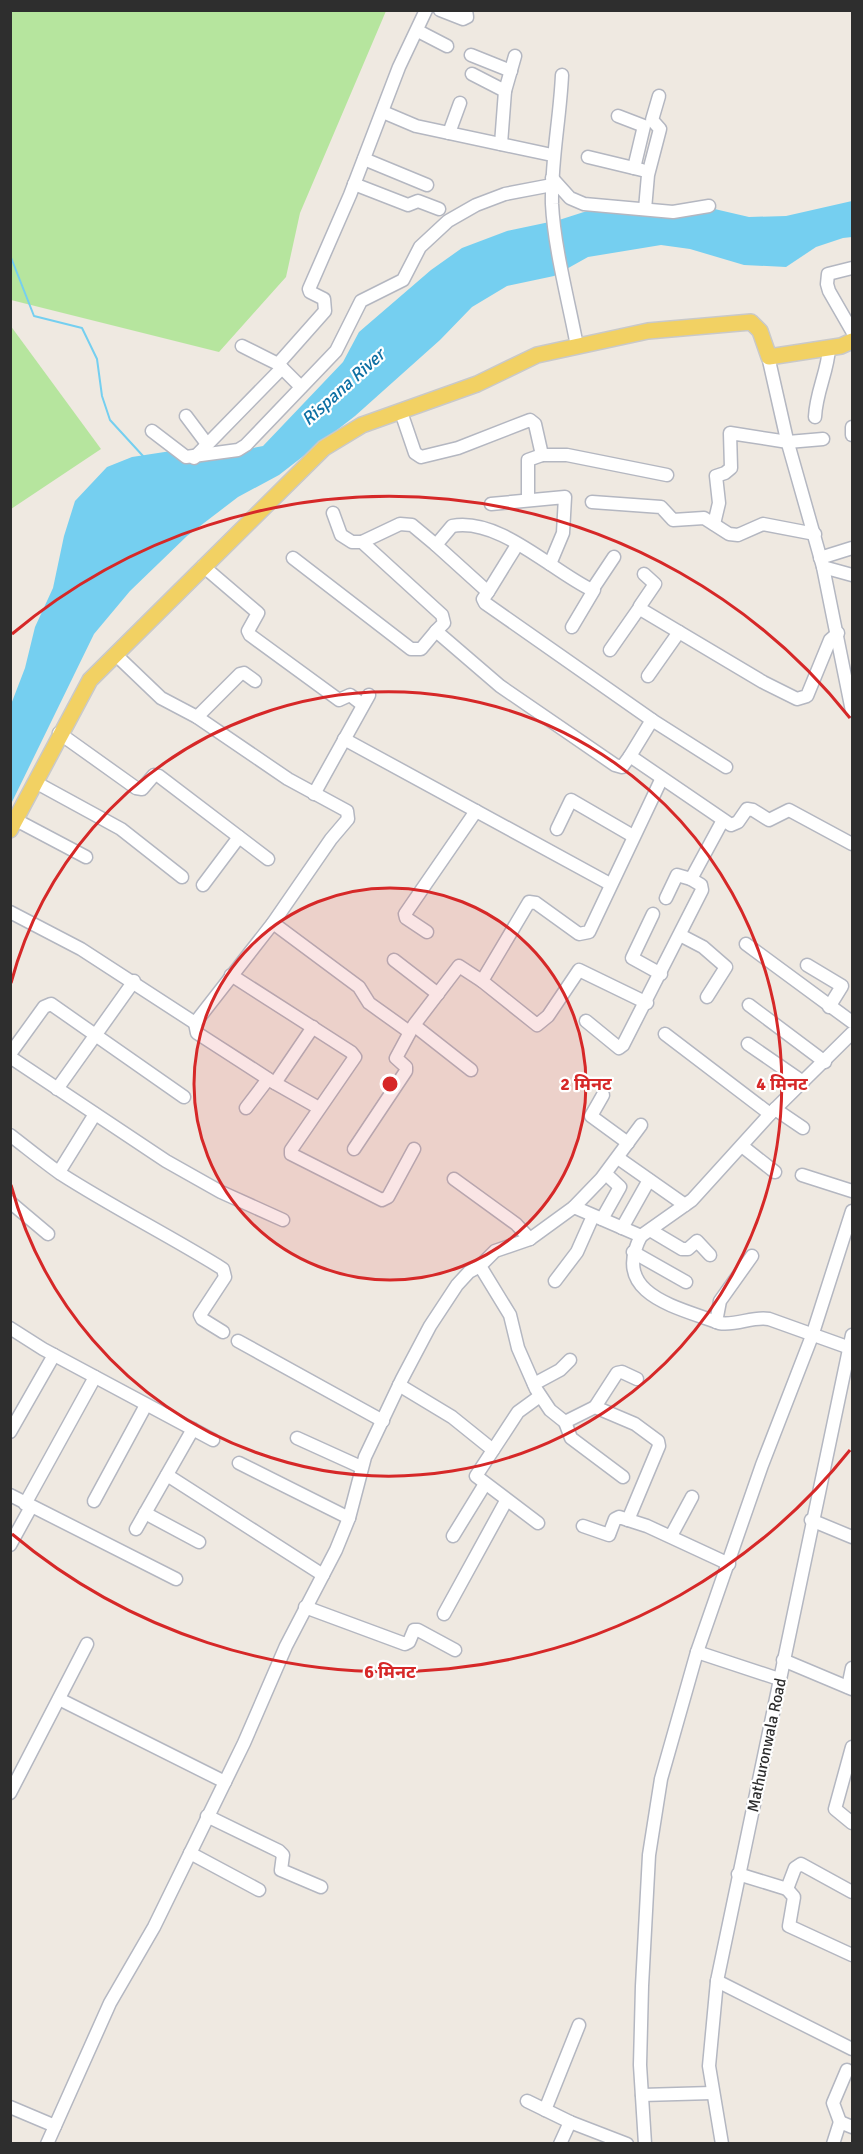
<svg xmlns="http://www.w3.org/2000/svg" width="863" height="2154" font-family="Signika,'Noto Sans Devanagari',sans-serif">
<rect width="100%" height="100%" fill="#efe9e1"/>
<g fill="#b6e59e">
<path d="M11,10L386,11L300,213L286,277L219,352L11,300Z"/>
<path d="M10,325L101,449L11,509H10Z"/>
</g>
<path fill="#75cff0" d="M852,201V237L843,238L816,247L786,267L744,265L690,249L661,245L588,257L554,276L507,286L472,307L440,340L355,416L279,475L238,497L187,536L130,591L94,634L11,804L10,707L25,668L35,627L53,588L64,536L75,501L107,467L132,457L171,451L184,462L263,446L343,362L359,332L431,270L462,248L507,231L559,220L587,211L706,207L749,217L786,216Z"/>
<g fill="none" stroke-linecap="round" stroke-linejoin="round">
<path stroke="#75cff0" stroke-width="2" d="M10,255L34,316L82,328L97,359L102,396L110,420L143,456"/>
<defs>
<g id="minor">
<path d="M440,10L463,19L467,17L466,10"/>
<path d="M418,31L447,46"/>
<path d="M471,55L511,71"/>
<path d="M472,74L505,91"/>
<path d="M562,75C560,119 551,160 552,204C554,247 569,303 577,346"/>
<path d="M383,112L416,126L552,155"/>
<path d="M618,116L644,126L634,168"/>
<path d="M449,133L460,103"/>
<path d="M501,144L505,91L515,56"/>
<path d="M588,157L642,170"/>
<path d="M364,159L427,185"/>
<path d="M552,178L570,198L584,204L673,212L709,206"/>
<path d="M354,184L408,205L418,201L439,209"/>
<path d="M645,209L648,175L660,129L652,120L659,96"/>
<path d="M852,268L828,274L827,284L829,291L852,331"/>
<path d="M242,346L278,364L301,387"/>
<path d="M768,356L787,440L823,567L852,711"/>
<path d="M278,364L325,311L324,299L310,292L309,289L350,195L399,67L426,10"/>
<path d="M401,412L415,453L421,457L458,448L530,420L535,424L542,455H567L667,475"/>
<path d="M186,416L207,444"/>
<path d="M815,417C816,392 828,371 829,348"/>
<path d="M852,427V435"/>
<path d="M152,431L186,457L238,450L246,445L336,351L361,301L403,280L420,247L448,221L476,205L505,194L552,185"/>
<path d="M194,458L282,368"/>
<path d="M528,500V460L542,455"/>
<path d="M592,502L661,507L673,520L704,518L729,534L738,535L763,524L815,534"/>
<path d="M491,504L565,497L563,533L550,564"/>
<path d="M333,513L341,535L352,542H362L442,615L444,623L436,631"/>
<path d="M714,524L719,503L716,476L725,473L731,468L730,433L788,442L823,439"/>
<path d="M362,542L400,524L412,525L436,545"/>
<path d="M614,557L592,590C552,571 499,517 452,526L436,545L488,592L483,599L485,603L652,720L630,756"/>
<path d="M293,558L411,649H421L436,631L500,686L615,765L622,767L630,756L731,825L738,822L747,809L753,810L769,820L789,810L852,844"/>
<path d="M820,558L852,548"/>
<path d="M203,566L258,613L248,631L250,635L339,700L350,695L363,705"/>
<path d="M823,567L852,575"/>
<path d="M644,574L655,584L640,606L642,610L763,682L797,699L807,696L830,640L838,633"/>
<path d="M488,592L517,545"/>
<path d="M572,627L594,590"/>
<path d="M610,650L640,607"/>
<path d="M648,676L679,632"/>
<path d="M197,717L240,674L244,673L255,681"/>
<path d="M652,720L726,767"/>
<path d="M59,733L136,788L142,789L154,775L159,776L268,859"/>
<path d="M344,739L610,884"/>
<path d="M35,782L121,829L182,877"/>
<path d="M314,794L369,695"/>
<path d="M16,820L86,857"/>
<path d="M557,829L571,800L633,836"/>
<path d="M203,885L239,837"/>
<path d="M666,898L677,875L691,879"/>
<path d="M10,912L81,949L195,1023L273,923L331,839L348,819L347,811L288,779L197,717L161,698L115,654"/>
<path d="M653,914L632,958L661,974"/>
<path d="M273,923L359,987L369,1003L408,1031L415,1026L471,1070"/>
<path d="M427,932L406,918L405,914L476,811"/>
<path d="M680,935L703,947L726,967L707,997"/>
<path d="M746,944L852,1022"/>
<path d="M394,960L438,994"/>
<path d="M807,965L842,986L829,1007"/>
<path d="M231,975L351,1052L355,1057L291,1150V1154L382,1200L388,1197L414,1149"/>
<path d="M647,1003L579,970L548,1016L537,1025L482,981L529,902L536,903L579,934L589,932L661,780"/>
<path d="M749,1005L825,1062"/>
<path d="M586,1021L619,1048L623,1045L702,890L701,885L691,879L723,820"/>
<path d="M195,1023L197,1033L273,1082L319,1108"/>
<path d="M414,1025L459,966L482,981"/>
<path d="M665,1034L770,1114"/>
<path d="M748,1044L803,1082"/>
<path d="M10,1054L44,1007L51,1004L184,1097"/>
<path d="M10,1057L166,1161L221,1192L283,1220"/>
<path d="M275,1083L313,1027"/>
<path d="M57,1089L134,981"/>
<path d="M603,1095L591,1116L628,1143"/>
<path d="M246,1108L268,1079"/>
<path d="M775,1109L803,1128"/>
<path d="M10,1135C27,1148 44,1162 61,1174C114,1208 170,1236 223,1269L225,1277L200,1315L202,1319L223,1332"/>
<path d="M742,1146L775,1172"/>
<path d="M354,1149L406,1071V1067L396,1058L410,1032"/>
<path d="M618,1158L685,1205"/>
<path d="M59,1172L95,1114"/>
<path d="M802,1175L852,1191"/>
<path d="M454,1179L516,1224L530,1239"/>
<path d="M10,1202L48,1234"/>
<path d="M574,1207L601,1179L641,1125"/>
<path d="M602,1219L620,1187L606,1174"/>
<path d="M622,1228L649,1180"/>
<path d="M650,1230L682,1249H688L697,1241L710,1255"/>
<path d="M641,1236C610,1295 678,1307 719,1323C737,1326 752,1316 769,1319L850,1348"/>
<path d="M633,1252L686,1282"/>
<path d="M555,1281L577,1252L593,1216"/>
<path d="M716,1322L720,1301L752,1256"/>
<path d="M10,1328L43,1349L213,1440"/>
<path d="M238,1341L383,1421"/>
<path d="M534,1384L560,1370L570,1360"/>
<path d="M399,1385L452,1417L493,1450"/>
<path d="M595,1407L617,1373L622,1372L637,1379"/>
<path d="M565,1422L571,1438L623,1477"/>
<path d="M10,1432L54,1355"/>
<path d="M297,1438L361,1467"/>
<path d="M239,1463L349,1518"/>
<path d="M167,1475L323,1575"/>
<path d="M10,1495L176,1579"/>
<path d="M94,1501L146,1405"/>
<path d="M25,1504L95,1377"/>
<path d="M145,1513L199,1542"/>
<path d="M628,1520L659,1446L658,1441L635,1424L595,1407L565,1422L550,1410L536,1389L518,1348L510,1315L480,1266L495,1251L530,1239L574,1207L641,1236L692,1200L770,1114L852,1033"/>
<path d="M811,1520L852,1537"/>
<path d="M538,1523L476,1476L518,1412L540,1396"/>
<path d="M583,1526L609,1535L615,1519L619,1517L647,1526L729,1564"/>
<path d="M136,1529L193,1429"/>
<path d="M453,1536L485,1484"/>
<path d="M671,1536L692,1497"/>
<path d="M10,1545L31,1507"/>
<path d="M305,1607L405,1644L409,1642L414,1630H418L455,1650"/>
<path d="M444,1614L506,1501"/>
<path d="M697,1652L779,1679"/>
<path d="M783,1660L852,1689"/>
<path d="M848,1687L852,1668"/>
<path d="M59,1699L225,1782"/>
<path d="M852,1747L835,1809L852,1823"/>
<path d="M10,1793L87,1644"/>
<path d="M207,1816L279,1851L283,1855L281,1870L321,1887"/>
<path d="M190,1853L259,1890"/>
<path d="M738,1874L787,1889L795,1868L801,1864L852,1892"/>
<path d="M787,1889L794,1897L789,1926L852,1955"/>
<path d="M717,1981L852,2049"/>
<path d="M642,2095L712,2093"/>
<path d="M527,2101L570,2122L627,2144"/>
<path d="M10,2107L55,2126"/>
<path d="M545,2110L579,2025"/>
<path d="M840,2122L833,2103L847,2070"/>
<path d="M47,2144L110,2003L154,1927L244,1743L286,1646L336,1550L349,1518L365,1457L402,1379L430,1326L457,1285L469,1272L480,1266"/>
<path d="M560,2144L570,2122"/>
<path d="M645,2144L640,2065L642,1986L649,1855L661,1779L697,1652L762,1465L812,1336L852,1211"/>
<path d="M722,2144L709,2066L717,1981L852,1335"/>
<path d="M833,2144L840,2122L852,2127"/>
</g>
<path id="major" d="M10,830L90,680L324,448L362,425L477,384L537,355L648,331L751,322L760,331L769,357L841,346L852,341"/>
</defs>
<use href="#minor" stroke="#b4b7c1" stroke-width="15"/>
<use href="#major" stroke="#c9c9c9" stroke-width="18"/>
<use href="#minor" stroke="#fff" stroke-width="12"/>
<use href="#major" stroke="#f2d163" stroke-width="15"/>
</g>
<circle cx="390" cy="1084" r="196" fill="#d62828" fill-opacity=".12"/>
<g fill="none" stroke="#d62828" stroke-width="3">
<circle cx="390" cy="1084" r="196"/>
<path d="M11 983A392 392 0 1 1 11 1185"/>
<path d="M850 1450A588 588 0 0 1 12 1534M12 634A588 588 0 0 1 850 718"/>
</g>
<g text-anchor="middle" stroke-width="4.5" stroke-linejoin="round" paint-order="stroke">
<g font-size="16" fill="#2e2e2e" stroke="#fff">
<text transform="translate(766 1745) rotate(-78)" y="6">Mathuronwala Road</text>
</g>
<g font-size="18" font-style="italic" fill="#0d6fa3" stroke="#fff">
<text transform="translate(343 387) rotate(-42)" y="6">Rispana River</text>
</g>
</g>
<circle cx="390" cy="1084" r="9" fill="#d62828" stroke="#fff" stroke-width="3"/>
<g font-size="18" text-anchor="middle" font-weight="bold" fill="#d62828" stroke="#fff" stroke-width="4.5" stroke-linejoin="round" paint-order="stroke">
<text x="586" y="1090">2 मिनट</text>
<text x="782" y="1090">4 मिनट</text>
<text x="390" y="1678">6 मिनट</text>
</g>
<rect width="863" height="2154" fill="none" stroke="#2e2e2e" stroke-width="24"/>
</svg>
